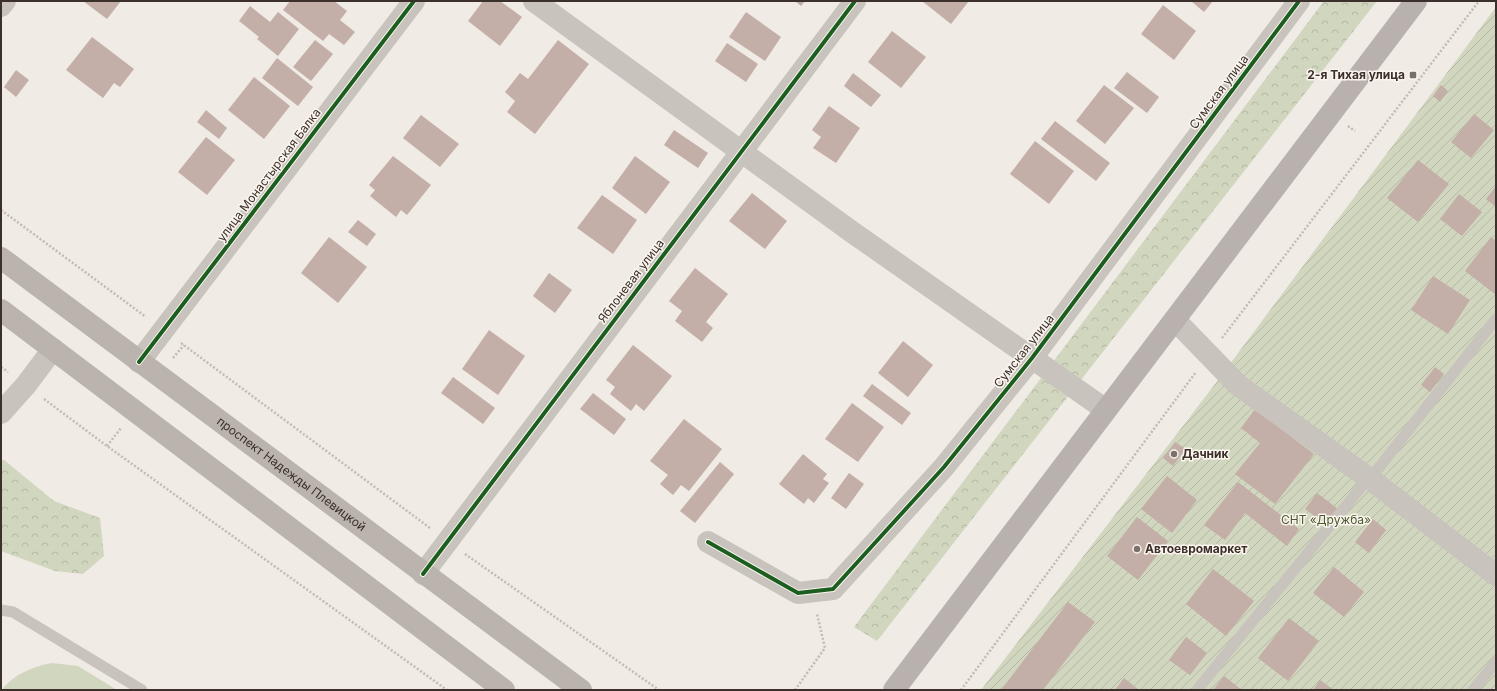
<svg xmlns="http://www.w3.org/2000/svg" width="1497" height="691" font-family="Inter,sans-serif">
<defs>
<pattern id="forest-crowns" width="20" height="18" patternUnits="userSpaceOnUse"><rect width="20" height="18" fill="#d1d6bf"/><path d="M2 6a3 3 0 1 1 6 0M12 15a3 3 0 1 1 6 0" fill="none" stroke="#b4b8a4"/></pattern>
<pattern id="garden-furrows" width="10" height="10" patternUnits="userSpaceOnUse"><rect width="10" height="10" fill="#d1d6bf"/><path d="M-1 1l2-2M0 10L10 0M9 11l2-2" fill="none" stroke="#b4b8a4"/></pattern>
</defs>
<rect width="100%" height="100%" fill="#f0ebe5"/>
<path fill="#d1d6bf" d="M52,663L78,666L117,690H3V688C17,673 32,667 52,663Z"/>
<g fill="url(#forest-crowns)">
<path d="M1324,1H1377L877,641L854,627Z"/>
<path d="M1,460H4L54,501L100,518L104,556L83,574L55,571L1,551Z"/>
</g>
<path fill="url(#garden-furrows)" d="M1496,7V690H981L1215,384Z"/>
<g fill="#c3afa7">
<path d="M83,1H121L107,19Z"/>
<path d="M290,1H334L347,11L340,20L355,32L344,45L329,34L323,41L283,10Z"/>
<path d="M483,1H500L522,17L500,46L468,21Z"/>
<path d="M795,1H805L801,6Z"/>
<path d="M922,1H969L951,24Z"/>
<path d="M1191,1H1213L1204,12Z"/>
<path d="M1163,5L1196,31L1174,60L1141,34Z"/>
<path d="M250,6L270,22L278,12L299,29L278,56L257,39L259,37L239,21Z"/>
<path d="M746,12L781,37L765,61L729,37Z"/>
<path d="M892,31L926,57L901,88L868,62Z"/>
<path d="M92,37L134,69L120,87L114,83L103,98L66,70Z"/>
<path d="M315,40L333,54L311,81L293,67Z"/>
<path d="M558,40L589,64L535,134L507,112L515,101L505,92L520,73L528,79Z"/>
<path d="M727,43L758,64L746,82L715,61Z"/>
<path d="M277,58L313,87L298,106L262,78Z"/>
<path d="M16,70L29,80L16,97L4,87Z"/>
<path d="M1127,72L1159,97L1147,113L1114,88Z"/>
<path d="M853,73L881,95L871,107L844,86Z"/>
<path d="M254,77L290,106L264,139L228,110Z"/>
<path d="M1104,85L1134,108L1105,144L1076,121Z"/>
<path d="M1441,85L1448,91L1440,102L1433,96Z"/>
<path d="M829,106L860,128L836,163L813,148L821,137L812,130Z"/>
<path d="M206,110L227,128L219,139L197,122Z"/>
<path d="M1474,114L1494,130L1471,158L1451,142Z"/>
<path d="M421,115L459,144L440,167L403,138Z"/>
<path d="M1055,121L1110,163L1096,181L1041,139Z"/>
<path d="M674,130L708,153L698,168L664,145Z"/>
<path d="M206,137L235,160L207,195L178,172Z"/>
<path d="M1035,141L1074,171L1049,204L1010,174Z"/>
<path d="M393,156L431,185L407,215L401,210L396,217L370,196L375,190L369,185Z"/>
<path d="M635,156L670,182L646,214L612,188Z"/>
<path d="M1418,160L1449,184L1418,222L1387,198Z"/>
<path d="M1496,186V207L1486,199Z"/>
<path d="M752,193L787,221L765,249L729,221Z"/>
<path d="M1459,194L1482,212L1462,236L1440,219Z"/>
<path d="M602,195L637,220L613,254L577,228Z"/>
<path d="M358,220L376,234L367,246L348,232Z"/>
<path d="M329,237L367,267L338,303L301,273Z"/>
<path d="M1491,237L1496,241V295L1465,271Z"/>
<path d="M695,268L728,294L706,322L713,328L702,342L675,321L682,311L669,301Z"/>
<path d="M549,273L572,290L555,313L533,296Z"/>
<path d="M1433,276L1470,300L1448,334L1411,310Z"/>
<path d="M489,330L525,356L498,395L462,369Z"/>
<path d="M903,341L933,365L908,397L878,373Z"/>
<path d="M633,345L672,376L644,411L636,404L631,411L610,394L615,387L606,380Z"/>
<path d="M1435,367L1444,374L1430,392L1421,385Z"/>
<path d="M453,377L495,408L483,424L441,393Z"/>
<path d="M872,384L911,413L902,425L863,396Z"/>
<path d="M593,393L626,419L614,435L580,409Z"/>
<path d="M852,403L884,427L858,462L825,439Z"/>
<path d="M1255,409L1314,454L1275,504L1235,474L1260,443L1241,428Z"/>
<path d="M684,419L722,449L689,491L681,485L673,495L660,484L668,475L650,461Z"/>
<path d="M1175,442L1186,449L1173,466L1163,458Z"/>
<path d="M803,454L827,474L823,479L829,483L814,503L808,498L804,504L779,484Z"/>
<path d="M720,462L734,474L695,523L680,511Z"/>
<path d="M849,473L864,484L846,509L831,498Z"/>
<path d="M1167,476L1197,500L1172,533L1141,509Z"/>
<path d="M1238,482L1299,529L1287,546L1245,513L1225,540L1204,525Z"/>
<path d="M1317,493L1338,509L1325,524L1305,509Z"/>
<path d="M1137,517L1168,541L1138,580L1107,556Z"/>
<path d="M1373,519L1386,530L1369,553L1355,542Z"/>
<path d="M1334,567L1364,592L1344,617L1313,593Z"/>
<path d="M1213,569L1254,601L1226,636L1186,604Z"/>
<path d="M1068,602L1095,622L1043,690H1001Z"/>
<path d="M1289,618L1319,641L1288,681L1258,658Z"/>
<path d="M1186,637L1207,653L1190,675L1169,660Z"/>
<path d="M1224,676L1242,690H1213Z"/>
<path d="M1124,678L1139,690H1115Z"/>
<path d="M1320,680L1334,690H1313Z"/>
</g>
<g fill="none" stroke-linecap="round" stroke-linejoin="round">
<g stroke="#c2bbb6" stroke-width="2.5" stroke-dasharray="2 2" stroke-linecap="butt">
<path d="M1348,126L1355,131"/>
<path d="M1,210L146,317"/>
<path d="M1222,338L1479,1"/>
<path d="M181,343L430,528"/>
<path d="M173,358L184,345"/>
<path d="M1,367L8,372"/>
<path d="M44,399L107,446L447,690"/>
<path d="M107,446L121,428"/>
<path d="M465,554L659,690"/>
<path d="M795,690L825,648L817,614"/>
<path d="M961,690L1196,372"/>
</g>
<g stroke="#c9c3be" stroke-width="11">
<path d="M1,610L13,612L142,690"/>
<path d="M1197,690L1366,481L1370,479L1496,319"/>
<path d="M1473,690L1496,662"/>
</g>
<g stroke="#c9c3be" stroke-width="22">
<path d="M534,1L852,232L1106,410"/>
<path d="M1,6L5,1"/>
<path d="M1175,320L1238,385L1370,479L1496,575"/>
<path d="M139,362L414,1"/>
<path d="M1,413L26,385L53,349"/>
<path d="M708,542L798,593L833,589L944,467L1032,358L1299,1"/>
<path d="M423,574L855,1"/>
</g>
<g stroke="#bab3ae" stroke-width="22">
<path id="s1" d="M1,258L581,690"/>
<path d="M1,310L504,690"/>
</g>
<path stroke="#b8b1ad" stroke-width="22" d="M894,690L1416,1"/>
<defs>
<g id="cycleway">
<path d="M139,362L414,1"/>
<path d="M708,542L798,593L833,589L944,467L1032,358L1299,1"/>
<path d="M423,574L855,1"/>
</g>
</defs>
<use href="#cycleway" stroke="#fbf5ee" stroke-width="6"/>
<use href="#cycleway" stroke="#1b5e20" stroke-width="4"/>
</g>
<g fill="#7a716c" stroke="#fbf5ee" stroke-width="1.5">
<rect x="1409" y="71" width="8" height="8" rx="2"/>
<circle cx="1174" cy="454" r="4"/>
<circle cx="1137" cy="549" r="4"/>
</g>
<g text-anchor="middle" stroke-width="3" stroke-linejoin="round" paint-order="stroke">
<g font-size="12" font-weight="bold" fill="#3b302b" stroke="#fbf5ee" text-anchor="start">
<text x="1405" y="79" text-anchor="end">2-я Тихая улица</text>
<text x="1182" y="458">Дачник</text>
<text x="1145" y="553">Автоевромаркет</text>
</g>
<g font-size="12" fill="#3b302b" stroke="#fbf5ee">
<text transform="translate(1219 92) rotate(-53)" y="4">Сумская улица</text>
<text transform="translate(269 175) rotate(-53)" y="4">улица Монастырская Балка</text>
<text transform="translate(631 281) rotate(-53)" y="4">Яблоневая улица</text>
<text transform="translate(1024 351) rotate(-52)" y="4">Сумская улица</text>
<text dy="4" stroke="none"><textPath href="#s1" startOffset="362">проспект Надежды Плевицкой</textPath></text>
</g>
<g font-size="12" fill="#4a5a2e" stroke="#fbf5ee">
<text x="1326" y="524">СНТ «Дружба»</text>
</g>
</g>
<rect width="1497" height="691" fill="none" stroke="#3b302b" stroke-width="4"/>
</svg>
